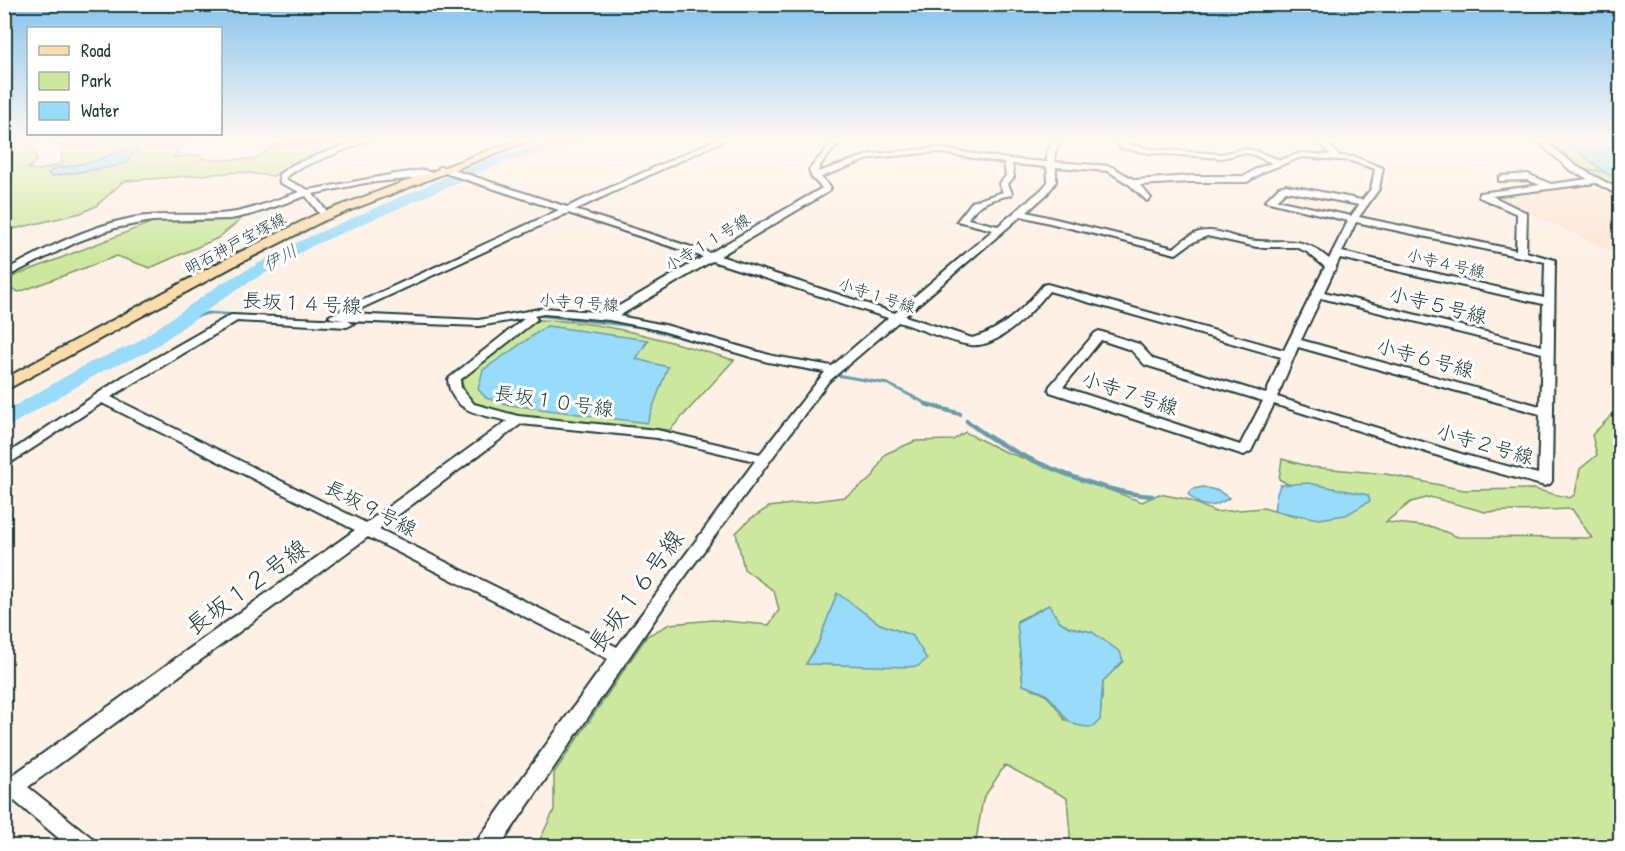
<svg xmlns="http://www.w3.org/2000/svg" width="1625" height="851" font-family="'Patrick Hand','Klee One',sans-serif">
<rect width="100%" height="100%" fill="#fef0e5"/>
<filter id="ink" filterUnits="userSpaceOnUse"><feTurbulence type="fractalNoise" baseFrequency=".0167" numOctaves="2"/><feDisplacementMap in="SourceGraphic" scale="12" xChannelSelector="R" yChannelSelector="G"/><feConvolveMatrix kernelMatrix="1 2 1 2 8 2 1 2 1" color-interpolation-filters="sRGB"/></filter>
<g filter="url(#ink)">
<path fill="#fde5d3" d="M1588,185L1620,198V255L1494,197Z"/>
<g fill="#cde89e" stroke="#769269" stroke-width="1.5" fill-rule="evenodd">
<path d="M5,140H36L32,145L37,160L28,169L40,170L62,164V146H54L53,140H187L173,157L200,155L202,158L213,160L255,159L282,140H354L273,176L239,172L124,181L96,206L81,213L5,231ZM131,148L137,151L111,167L52,176L54,169L92,162Z"/>
<path d="M1548,140H1570L1568,143L1606,173L1620,179V189L1580,167Z"/>
<path d="M241,219L218,238L150,268L117,256L19,292L5,286L4,280L158,220L189,222Z"/>
<path d="M534,320C599,319 673,342 734,360L670,430L527,417L482,408L469,401L460,378ZM547,326L648,341L635,359L484,370Z"/>
<path d="M1620,411V846H1071L1067,798L1005,765L983,799L975,846H537L554,810V773L647,636L670,624L713,620L769,625L779,610L774,591L744,569L736,533L750,519L769,507L845,497L872,478L885,454L915,441L953,440L965,432L1003,451L1142,502L1159,494L1186,499L1215,512L1263,508L1296,517L1308,484L1291,486L1279,479L1282,459L1311,467L1386,474L1464,490L1533,489L1570,498L1575,494L1580,469L1597,455L1592,435L1615,412ZM1430,497L1485,512L1572,509L1592,538L1458,537L1433,527L1386,522L1411,502ZM837,594L880,624L913,636L918,666L806,664L818,644ZM1049,605L1059,621L1069,627L1092,632L1123,661L1103,681L1100,720H1065C1051,698 1047,693 1023,685L1017,621Z"/>
</g>
<g fill="#98dbfa" stroke="#689cab" stroke-width="1.5">
<path d="M1570,140H1620V179L1606,173L1568,143Z"/>
<path d="M131,148H140L129,157V162L111,167L51,176L48,173L54,169L92,162Z"/>
<path d="M547,326L648,340L636,359L668,367L647,423L510,405L486,398L478,389L483,370Z"/>
<path d="M1308,483L1368,495L1370,501L1346,515L1319,519L1274,511L1276,497L1280,485Z"/>
<path d="M1203,487L1219,491L1229,498C1212,509 1201,509 1188,494L1193,489Z"/>
<path d="M837,593L880,624L913,636L927,659L918,666L906,667L806,664L818,644Z"/>
<path d="M1049,605L1059,621L1069,627L1092,632L1120,652L1123,661L1103,681L1100,720L1093,727C1065,727 1068,718 1052,700C1045,691 1033,689 1023,685L1017,622Z"/>
</g>
<g fill="none" stroke-linecap="round" stroke-linejoin="round">
<path stroke="#689cab" stroke-width="2" d="M1579,169L1603,171"/>
<g stroke="#689cab" stroke-width="3">
<path d="M536,315L643,327L766,361"/>
<path d="M184,320L208,313L266,317"/>
<path d="M345,322L478,325"/>
<path d="M773,363L820,372"/>
<path d="M836,375L888,384L931,406"/>
</g>
<g stroke="#689cab" stroke-width="4.5">
<path d="M926,404L960,414"/>
<path d="M967,421C1006,454 1101,493 1152,496"/>
</g>
<path fill="#98dbfa" fill-rule="evenodd" d="M564,140H583L581,143L500,164L312,246L234,291L148,352L103,371L11,425L4,427V412L89,363L134,344L222,283L302,240L490,158Z"/>
<defs>
<g id="minor">
<path d="M359,140H369L300,168L286,177L287,180L309,190L395,174L424,170L433,174L429,177L365,183L313,194L330,215L325,218L322,217L306,196L253,214L231,219L152,221L115,228L79,241L4,278V271C45,249 86,227 132,218C164,212 197,217 229,213C254,210 276,199 300,192L280,183L279,174L294,164Z"/>
<path d="M715,140H724L575,210L710,253L822,188L812,178L809,170L834,140H842L821,164L818,172L871,154L936,148L1008,159L1047,162V152L1053,140H1061L1055,152V162L1110,166L1135,180L1190,176H1245L1257,168L1272,163L1251,154L1242,153L1222,158L1150,153L1120,148L1117,140H1125L1126,144L1150,149L1222,154L1242,149L1252,150L1280,160L1301,153L1330,155L1318,140H1326L1339,156L1355,157L1383,168L1379,189L1359,217L1516,250L1517,214L1479,197V193L1540,185L1527,180L1499,181V177L1502,176L1528,174L1551,184L1588,179L1570,170L1536,140H1544L1576,166L1620,190V196L1596,183L1492,196L1527,213L1526,252L1555,260L1552,481L1550,484L1545,486L1458,462L1274,404L1251,451L1244,455L1050,392L1049,389L1050,386L1095,333L1099,331L1139,344L1153,359L1266,394L1281,357L1049,291C1033,311 999,349 970,345C950,342 919,328 898,322L828,382L675,590L500,846H476L479,838L608,659L368,537L28,787L92,838L95,846H68L12,799L4,802V771L13,775L355,530L102,403L4,467V456L124,376L231,315L345,320L331,318L329,316L559,210L439,171V167H445L567,207ZM936,152L1004,163L1006,176L999,184L1003,192L972,202L957,221L993,230L895,313L720,256L828,192L831,188L821,177L872,158ZM1302,157L1351,161L1375,169L1371,189L1362,200L1286,185L1279,187L1265,201L1348,221L1329,259C1296,230 1280,247 1244,239C1232,237 1220,230 1207,231C1194,231 1184,239 1174,248L1027,212L1047,194L1056,182V167L1108,171L1130,185L1147,201L1151,198L1140,185L1190,182H1247L1263,172ZM1012,164L1047,167L1048,182L1041,190L998,226L968,219C978,202 993,199 1011,195L1012,193L1008,184L1014,177ZM1286,191L1359,205L1351,216L1276,200ZM568,213L703,257L607,313L544,308L479,320L349,314ZM1021,216L1176,254L1191,243L1207,236L1257,247H1296L1307,252L1325,267L1284,350L1047,284L1043,285C1024,308 1003,330 972,338L905,316ZM1356,222L1545,262L1544,298L1342,252ZM1340,258L1543,304L1542,346L1324,292ZM712,261L888,318L832,366L773,356L665,325L619,316ZM1321,298L1542,353L1540,406L1301,340ZM544,314L609,320L659,330L768,362L825,372L760,454L657,430L518,416L474,404L461,388L460,380L535,321L537,319L534,316ZM525,318L448,379C451,413 481,414 507,421L366,523L111,397L237,321L347,327L353,324L348,321L479,326ZM1101,340L1131,350L1145,365L1263,401L1240,445L1063,387ZM1298,347L1540,414L1538,474L1468,456L1277,397ZM521,424L657,438L755,461L617,647L379,529Z"/>
</g>
<path id="major" d="M517,140H530L323,221L234,266L4,391V379L224,260L315,215Z"/>
</defs>
<use href="#minor" stroke="#1f3d34" stroke-width="4"/>
<use href="#major" stroke="#1f3d34" stroke-width="4"/>
<use href="#minor" fill="#fff" fill-rule="evenodd"/>
<use href="#major" fill="#fddcac" fill-rule="evenodd"/>
</g>
</g>
<linearGradient id="sky" x2="0" y2="1"><stop stop-color="#88c4ef"/><stop offset="0.54" stop-color="#fff8f3"/><stop offset="1" stop-color="#fff8f3" stop-opacity="0"/></linearGradient>
<rect width="1625" height="259" fill="url(#sky)"/>
<g text-anchor="middle" stroke-width="6" stroke-linejoin="round" paint-order="stroke">
<g font-size="16" fill="#1f3d34" stroke="#fff">
<text transform="translate(707 242) rotate(-31)" y="6">小寺１１号線</text>
<text transform="translate(235 243) rotate(-28)" y="6">明石神戸宝塚線</text>
<text transform="translate(1446 263) rotate(13)" y="6">小寺４号線</text>
<text transform="translate(877 295) rotate(18)" y="6">小寺１号線</text>
<text transform="translate(579 302) rotate(4)" y="6">小寺９号線</text>
</g>
<g font-size="18" font-style="italic" fill="#3d6466" stroke="#fff">
<text transform="translate(280 258) rotate(-29)" y="6">伊川</text>
</g>
<g font-size="20" fill="#1f3d34" stroke="#fff">
<text transform="translate(302 303) rotate(3)" y="7">長坂１４号線</text>
<text transform="translate(1438 305) rotate(14)" y="7">小寺５号線</text>
<text transform="translate(1425 358) rotate(15)" y="7">小寺６号線</text>
<text transform="translate(1130 393) rotate(18)" y="7">小寺７号線</text>
<text transform="translate(554 401) rotate(8)" y="7">長坂１０号線</text>
<text transform="translate(1485 444) rotate(16)" y="7">小寺２号線</text>
<text transform="translate(371 508) rotate(27)" y="7">長坂９号線</text>
</g>
<g font-size="24" fill="#1f3d34" stroke="#fff">
<text transform="translate(247 587) rotate(-36)" y="8">長坂１２号線</text>
<text transform="translate(636 591) rotate(-54)" y="8">長坂１６号線</text>
</g>
</g>
<rect width="1625" height="851" fill="none" stroke="#fff" stroke-width="24"/>
<rect x="12" y="12" width="1601" height="827" fill="none" stroke="#1f3d34" stroke-width="2" filter="url(#ink)"/>
<rect x="27" y="27" width="195" height="108" fill="#ffffff" stroke="#a5b1ae" stroke-width="1.5"/>
<rect x="39" y="46" width="30" height="9" fill="#fddcac" stroke="#a5b1ae" stroke-width="1.5"/>
<text x="81" y="57" font-size="18" fill="#1f3d34">Road</text>
<rect x="39" y="72" width="30" height="18" fill="#cde89e" stroke="#a5b1ae" stroke-width="1.5"/>
<text x="81" y="87" font-size="18" fill="#1f3d34">Park</text>
<rect x="39" y="102" width="30" height="18" fill="#98dbfa" stroke="#a5b1ae" stroke-width="1.5"/>
<text x="81" y="117" font-size="18" fill="#1f3d34">Water</text>
</svg>
